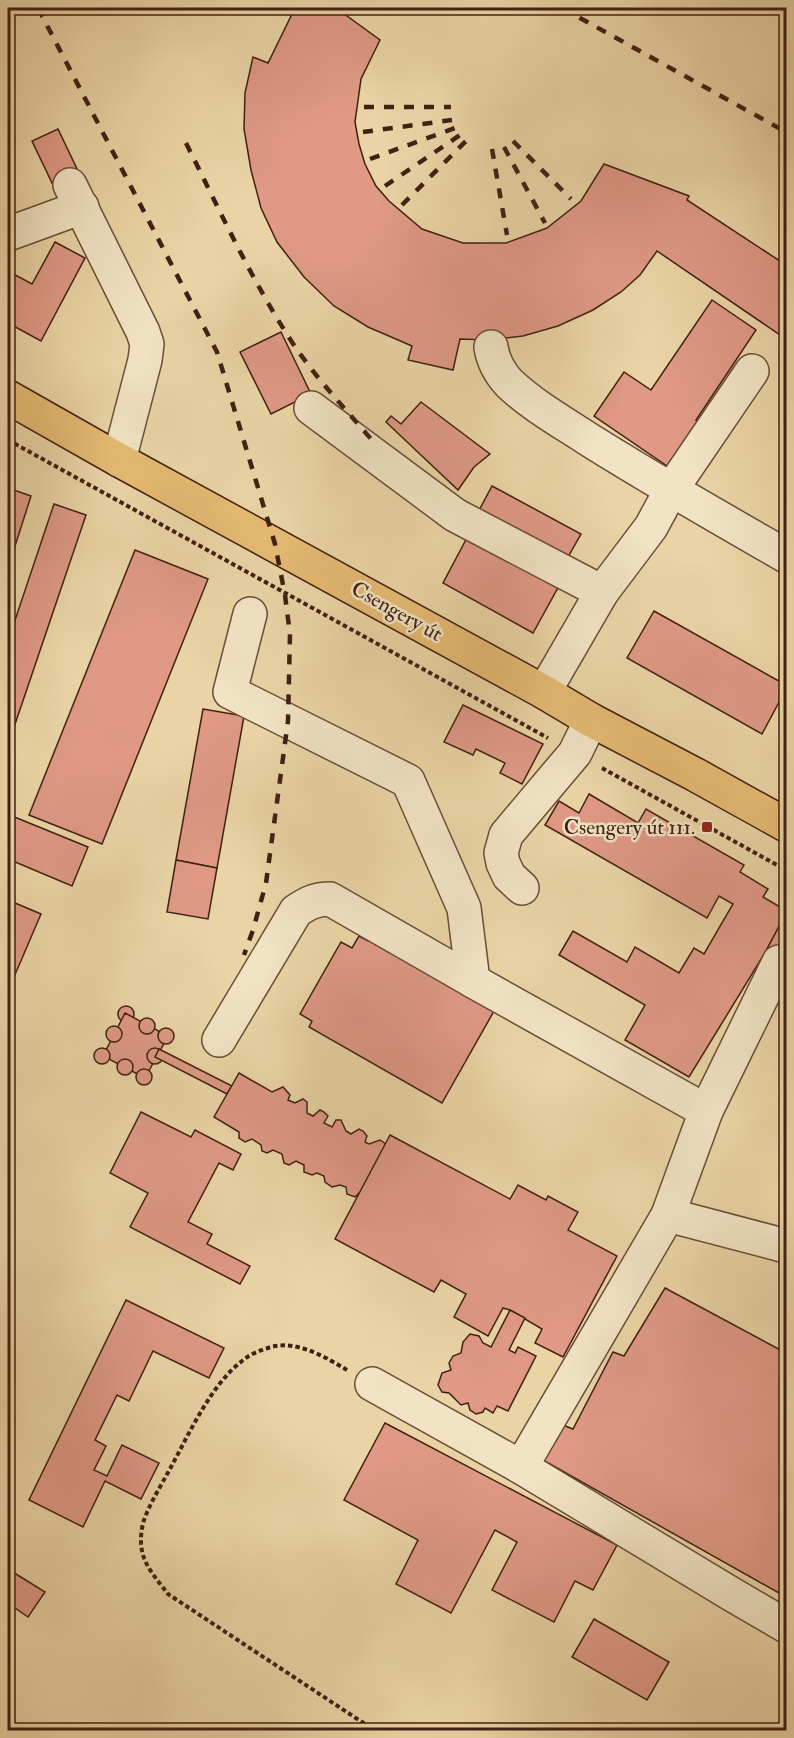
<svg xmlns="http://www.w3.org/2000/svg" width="794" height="1738" font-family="'IM FELL Double Pica',serif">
<rect width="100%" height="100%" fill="#ead4a5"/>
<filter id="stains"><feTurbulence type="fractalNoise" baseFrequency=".00333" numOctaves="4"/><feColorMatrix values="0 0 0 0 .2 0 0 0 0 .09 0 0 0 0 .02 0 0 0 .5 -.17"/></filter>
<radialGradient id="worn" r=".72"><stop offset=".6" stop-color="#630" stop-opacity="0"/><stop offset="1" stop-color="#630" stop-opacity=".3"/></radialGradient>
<g fill="#df9985" stroke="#402013" stroke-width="1.5">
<path d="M295,8H336L380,40L361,79L355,122L359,144L365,164L376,186L389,201L422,229L463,243H506L547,228L581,201L604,164L689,196L687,200L786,265V339L657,251L640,275L621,292L593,310L558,326L523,336L489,340L460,339L453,370L408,360L412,346L368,327L334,306L304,277L277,242L261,208L251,170L244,129L245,93L253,57L268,63Z"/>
<path d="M58,129L78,171L52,183L32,141Z"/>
<path d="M55,242L85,258L41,341L8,323V271L32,284Z"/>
<path d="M712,300L756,330L696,420L700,423L670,468L594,416L624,372L651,390Z"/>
<path d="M281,332L311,394L271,414L240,352Z"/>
<path d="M421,402L490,454L474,467L458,490L386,422L391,416L401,424Z"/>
<path d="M492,486L581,534L564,564L476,516Z"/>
<path d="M8,488L31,496L8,568Z"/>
<path d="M54,504L86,515L12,733L8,732V641Z"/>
<path d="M469,534L560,584L533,633L443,583Z"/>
<path d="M135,550L208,579L102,844L29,815Z"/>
<path d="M654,611L786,685V689L762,734L627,658Z"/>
<path d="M463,705L543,744L522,784L500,773L505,763L476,749L473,755L444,742Z"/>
<path d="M203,709L244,716L217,868L176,860Z"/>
<path d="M589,794L638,823L646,809L744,865L740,872L768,889L763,897L785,910L784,917L766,951L689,1077L625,1040L645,1005L559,955L573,931L627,962L635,947L679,973L694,948L704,954L733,904L719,896L707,918L545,825L559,801L579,813Z"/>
<path d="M12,816L88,847L72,886L8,859V827Z"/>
<path d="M176,860L217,868L208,919L167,912Z"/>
<path d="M8,900L41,914L8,991Z"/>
<path d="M784,917L786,919V963L766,951Z"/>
<path d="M374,930L494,1011L442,1103L309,1027L312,1021L300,1014L341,942L352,948L359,936L368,941Z"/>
<circle cx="126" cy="1014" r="8"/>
<path d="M125,1013L168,1036L145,1078L103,1056Z"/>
<circle cx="147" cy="1026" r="8"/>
<circle cx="114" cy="1034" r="8"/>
<circle cx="166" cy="1036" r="8"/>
<circle cx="155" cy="1056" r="8"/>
<circle cx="102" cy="1056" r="8"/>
<path d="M159,1049L232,1086L227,1094L155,1057Z"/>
<circle cx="125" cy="1067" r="8"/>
<circle cx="144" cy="1077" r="8"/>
<path d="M239,1073L272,1092L283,1087L290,1095L288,1100L295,1103L303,1099L307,1102V1113L313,1116L320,1110L324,1112L328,1116L324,1123L332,1127L336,1120H341L346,1131L351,1134L359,1129L363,1131L367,1136L365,1142L369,1144L380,1140L386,1144L384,1151L361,1191L355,1197L347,1194L346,1187L340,1185L332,1187L325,1182L324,1176L317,1173L312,1175L304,1172V1165L296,1161L289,1165L284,1163L282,1154L273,1150L267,1153L262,1151L261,1145L252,1139L245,1142L239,1138V1132L214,1117Z"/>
<path d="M141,1112L191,1137L195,1130L241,1154L233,1170L219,1163L188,1222L212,1234L207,1244L250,1266L240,1284L130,1227L148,1193L110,1173Z"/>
<path d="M390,1135L510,1199L518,1185L546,1200L548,1196L578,1212L568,1230L617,1256L563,1357L535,1343L542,1329L510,1310L503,1308L488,1336L454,1317L466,1294L441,1280L434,1292L335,1239Z"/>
<path d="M665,1288L786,1353V1597L541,1459L560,1424L573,1429L613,1352L624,1356Z"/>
<path d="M126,1300L224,1348L209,1378L153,1351L129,1401L117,1395L95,1440L106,1446L94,1470L107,1476L122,1445L159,1463L141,1499L105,1481L83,1527L29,1500Z"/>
<path d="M510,1310L525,1318L509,1350L515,1353L518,1347L536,1356L508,1411L497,1406L493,1413L485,1408L483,1412L476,1414L470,1410L468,1403L461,1405L449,1393L442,1392L438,1385L442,1373L451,1370L449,1363L453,1356L461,1353L463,1342L470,1334L479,1336L483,1343L491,1347Z"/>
<path d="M385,1423L617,1545L593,1590L575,1581L554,1622L492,1590L517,1542L495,1530L451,1613L396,1584L418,1540L344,1500Z"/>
<path d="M8,1569L45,1592L28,1617L8,1603Z"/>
<path d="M594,1619L669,1662L647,1700L572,1657Z"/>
</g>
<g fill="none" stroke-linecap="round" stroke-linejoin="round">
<defs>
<g id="minor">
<path d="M70,185L143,332L147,344L145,360L119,460"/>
<path d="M8,234L82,207"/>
<path d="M491,347C493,361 499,372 509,383C532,405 562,422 588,439C653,480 720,518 786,556"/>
<path d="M311,408L455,515L602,592"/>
<path d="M544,692L602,592L651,527L671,490L752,371"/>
<path d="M522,888L509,876L503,863L501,853L506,835L575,753L591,720"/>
<path d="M473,981L706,1111"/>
<path d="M219,1040L296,911C308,903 316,899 330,899L473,981L464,908L408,781L230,692L250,614"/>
<path d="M668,1215L786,1246"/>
<path d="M372,1384L521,1467L733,1595L786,1626"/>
<path d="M521,1467L668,1215L706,1111L779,962"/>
</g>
<path id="major" d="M8,397L119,460L544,692L591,720L696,775L786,825"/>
</defs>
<use href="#minor" stroke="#6a4d38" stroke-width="36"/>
<use href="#major" stroke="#402013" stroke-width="36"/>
<g stroke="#402013" stroke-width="4" stroke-dasharray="4.5 3" stroke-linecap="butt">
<path d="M8,440L548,738"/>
<path d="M602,768L786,870"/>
<path d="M347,1370C325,1357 298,1340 271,1347C261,1350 250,1354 242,1361C211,1385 190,1432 171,1467C162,1484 151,1501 144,1520C141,1529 140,1542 142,1551C145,1567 159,1582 168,1594L374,1730"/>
</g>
<use href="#minor" stroke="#f1e3c4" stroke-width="33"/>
<use href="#major" stroke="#e5ba72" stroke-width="33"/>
<g stroke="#402013" stroke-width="4.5" stroke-dasharray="10 10" stroke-linecap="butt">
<path d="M38,8L217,352L275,544L285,595L290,634L288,721L266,883L253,930L244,955"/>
<path d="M562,8L786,132"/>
<path d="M364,107H451"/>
<path d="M363,132L452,120"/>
<path d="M513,141L571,199"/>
<path d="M186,143C219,209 250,277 290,339C313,375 343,406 371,439"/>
<path d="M504,147L545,223"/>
<path d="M492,149L507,235"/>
<path d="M370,159L455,128"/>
<path d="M385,186L460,135"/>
<path d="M402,205L466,141"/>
</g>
</g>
<rect fill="#8f2418" stroke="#f1e3c4" stroke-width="2" x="701" y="821" width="12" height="12" rx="3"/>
<g text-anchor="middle" stroke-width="5" stroke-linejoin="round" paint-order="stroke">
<g font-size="21" fill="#402013" stroke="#f1e3c4">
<text transform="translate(397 611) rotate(29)" y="7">Csengery út</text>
</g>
<g font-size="21" fill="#402013" stroke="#f1e3c4" text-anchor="end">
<text x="695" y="834">Csengery út 111.</text>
</g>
</g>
<rect width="794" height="1738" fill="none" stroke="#ead4a5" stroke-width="30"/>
<rect x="9" y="9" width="776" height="1720" fill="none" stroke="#402013" stroke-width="3"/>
<rect x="15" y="15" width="764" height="1708" fill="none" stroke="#402013" stroke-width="1.5"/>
<rect width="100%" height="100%" filter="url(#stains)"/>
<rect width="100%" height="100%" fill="url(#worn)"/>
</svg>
